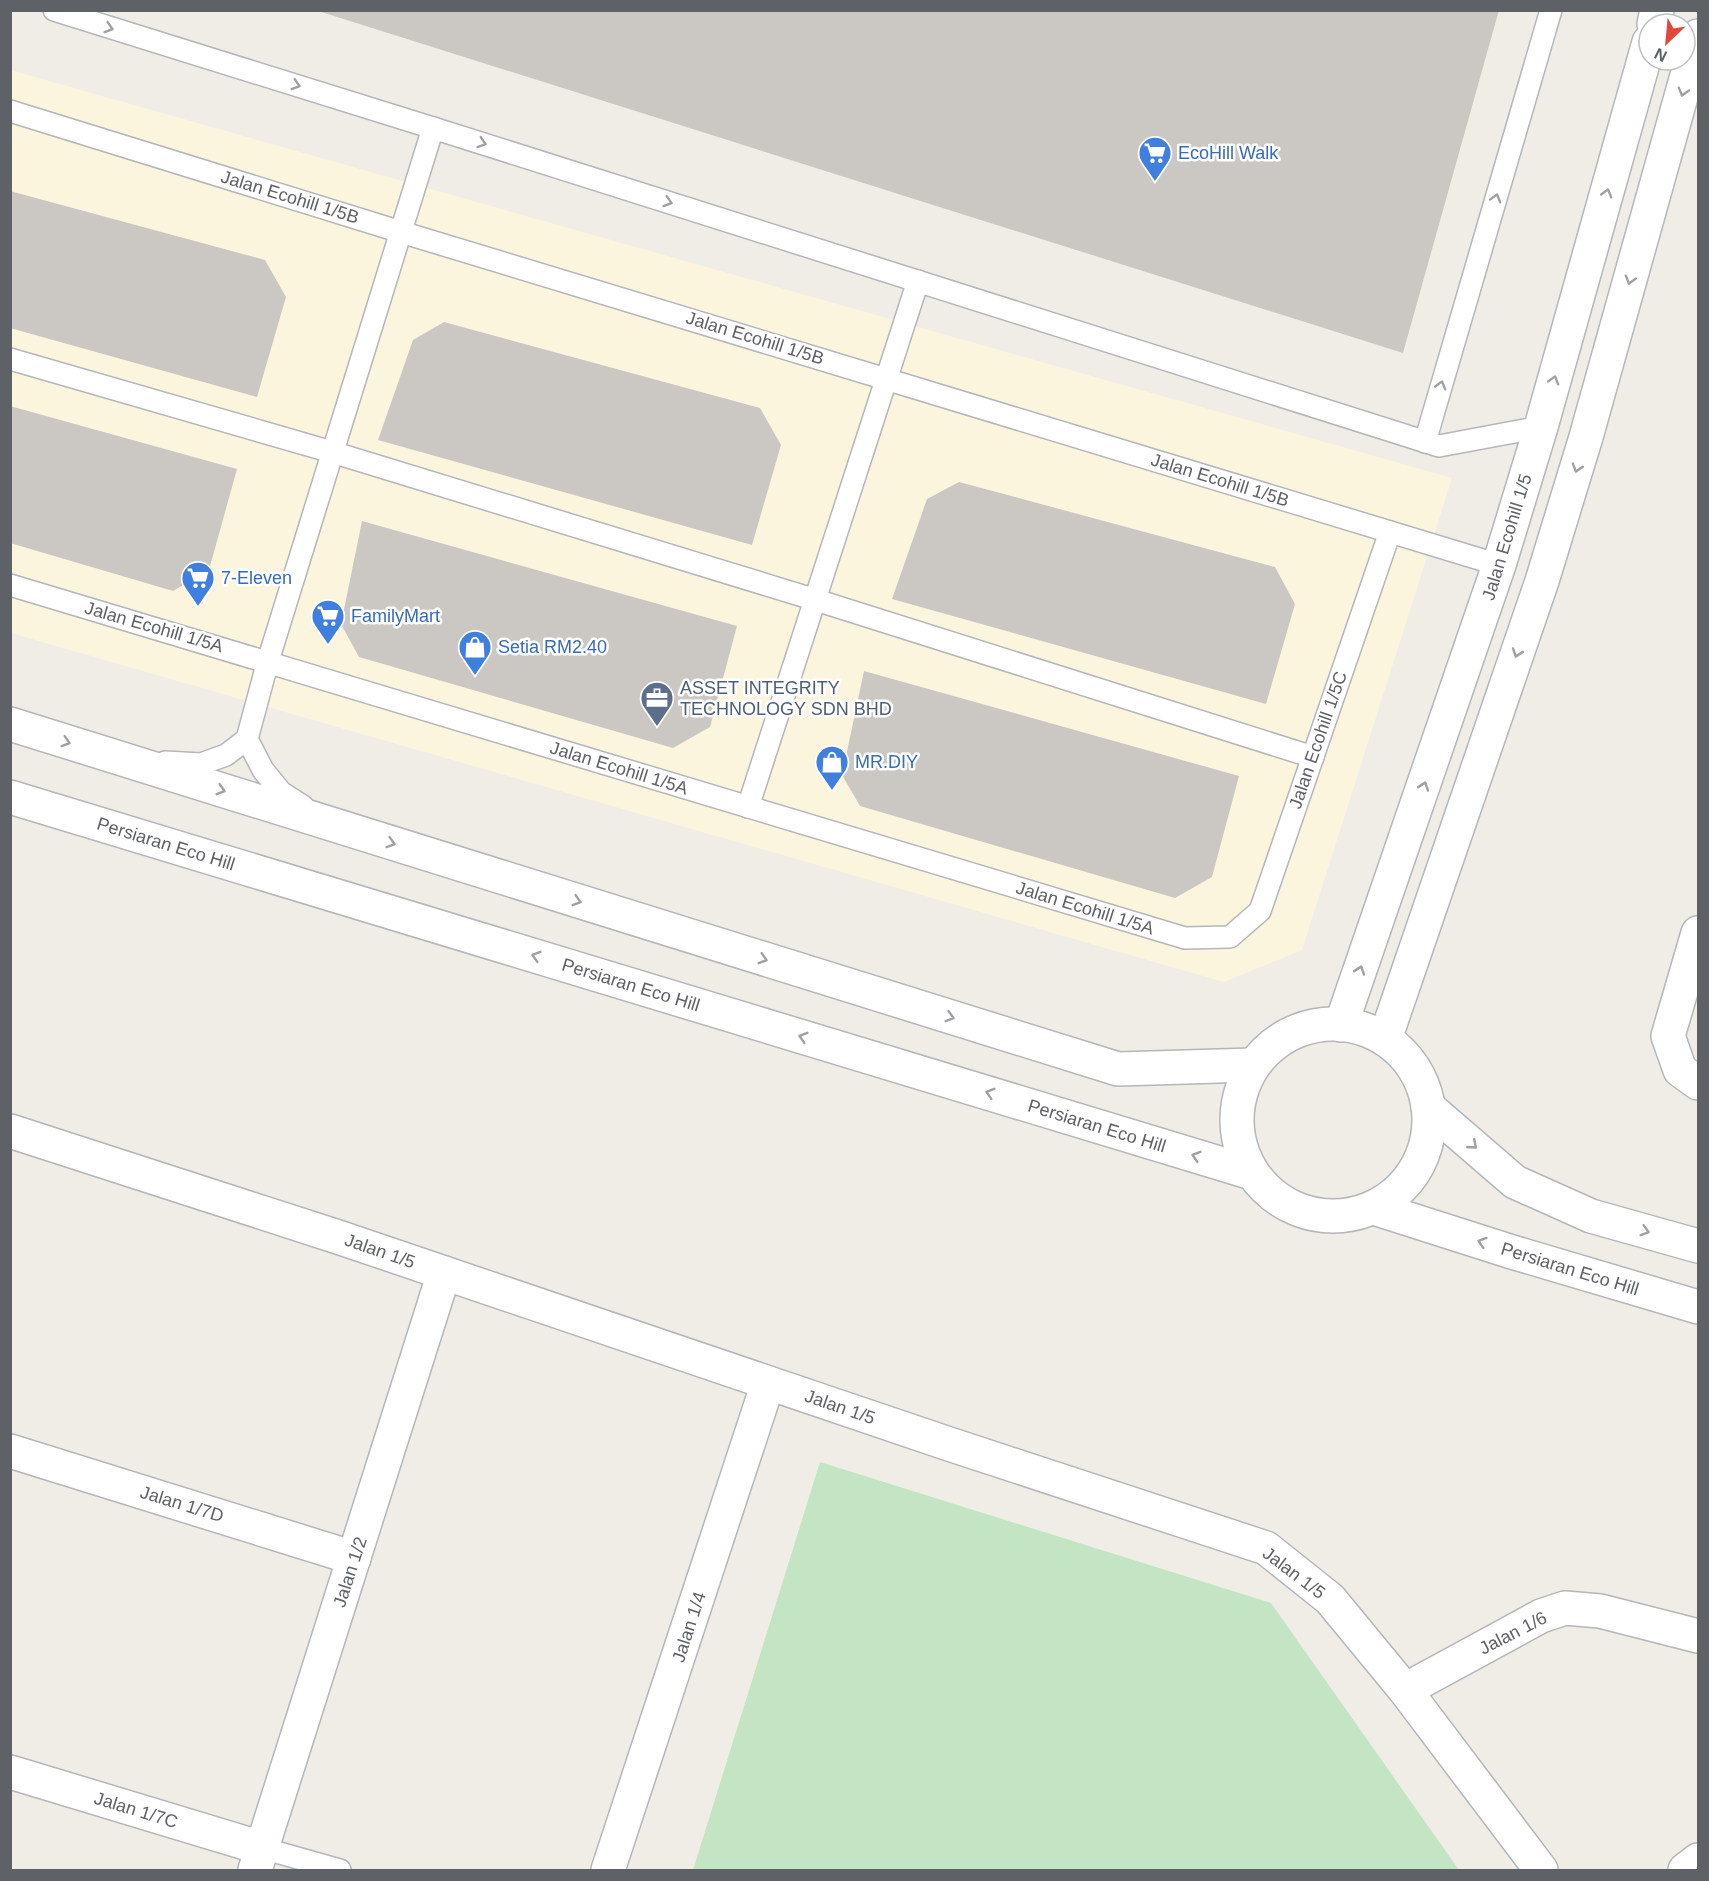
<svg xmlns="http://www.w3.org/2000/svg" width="1709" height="1881" font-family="Helvetica,sans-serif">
<rect width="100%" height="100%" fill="#efede6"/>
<path fill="#fcf5de" d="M10,70L1452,478L1302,950L1224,982L11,633Z"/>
<path fill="#c4e5c4" d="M820,1462L1271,1603L1459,1870H693Z"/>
<g fill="#cbc8c3">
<path d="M315,10H1499L1403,353Z"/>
<path d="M10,191L265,260L286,297L257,397L10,328Z"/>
<path d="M444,322L760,408L781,445L752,545L378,440L413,340Z"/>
<path d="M10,406L237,469L209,570L173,591L10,543Z"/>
<path d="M959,482L1275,567L1295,604L1266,704L892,599L927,499Z"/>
<path d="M362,521L737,626L710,727L673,748L359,657L341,624Z"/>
<path d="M864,671L1239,776L1212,877L1175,898L860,806L842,775Z"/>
</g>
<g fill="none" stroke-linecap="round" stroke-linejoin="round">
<defs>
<g id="service">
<path d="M54,10L433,128L1439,446L1541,427"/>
<path d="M10,111L401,232L1499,565"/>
<path d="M10,359L332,452L816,600L1313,757"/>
<path d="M1425,442L1551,10"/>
<path d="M10,585L1185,938L1230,937L1260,911L1390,532"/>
<path d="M247,739L263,770L281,792L303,806"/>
<path d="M165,762L201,764L226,755L247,739L268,661L433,128"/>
<path d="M748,807L918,281"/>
<path d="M262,1848L340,1870"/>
</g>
<g id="minor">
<path d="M1698,933L1668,1036L1680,1070L1698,1083"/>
<path d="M10,1131L338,1237L946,1443L1266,1548L1330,1599L1405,1690L1541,1870"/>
<path d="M10,1451L354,1558"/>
<path d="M1405,1690L1541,1616L1565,1608L1600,1611L1698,1636"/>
<path d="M10,1772L262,1848"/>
<path d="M255,1870L444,1273"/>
<path d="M608,1870L768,1383"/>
<path d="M1685,1870L1698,1860"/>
</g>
<g id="tertiary">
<path d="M1654,24L1657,10"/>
<path d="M10,724L1118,1069L1253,1065"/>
<path d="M10,797L1252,1173"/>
<circle cx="1333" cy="1120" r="96"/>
<path d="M1341,1025L1499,565L1541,427L1649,42"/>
<path d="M1385,1039L1542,581L1586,437L1698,36"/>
<path d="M1428,1107L1515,1182L1591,1216L1698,1246"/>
<path d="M1374,1208L1512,1252L1698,1307"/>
</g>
</defs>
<use href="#service" stroke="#b3b6ba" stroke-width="24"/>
<use href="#minor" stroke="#b3b6ba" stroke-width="36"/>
<use href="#tertiary" stroke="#b3b6ba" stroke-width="36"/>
<use href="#service" stroke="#fff" stroke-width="21"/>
<use href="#minor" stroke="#fff" stroke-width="33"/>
<use href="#tertiary" stroke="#fff" stroke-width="33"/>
</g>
<defs><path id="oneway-chevron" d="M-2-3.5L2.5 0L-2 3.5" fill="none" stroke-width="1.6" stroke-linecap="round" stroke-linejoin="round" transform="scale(1.5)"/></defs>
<g stroke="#9ea0a3">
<use href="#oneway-chevron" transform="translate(109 28) rotate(17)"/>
<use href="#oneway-chevron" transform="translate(296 85) rotate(17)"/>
<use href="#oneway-chevron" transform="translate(1683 92) rotate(106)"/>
<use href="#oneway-chevron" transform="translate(482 143) rotate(18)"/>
<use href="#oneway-chevron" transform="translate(1607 193) rotate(-74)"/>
<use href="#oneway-chevron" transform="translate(1496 198) rotate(-74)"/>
<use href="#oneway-chevron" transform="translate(668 202) rotate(18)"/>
<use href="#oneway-chevron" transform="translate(1630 280) rotate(106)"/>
<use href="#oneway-chevron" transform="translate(1554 380) rotate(-74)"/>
<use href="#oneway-chevron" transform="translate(1441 385) rotate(-74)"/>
<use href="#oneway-chevron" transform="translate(1577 468) rotate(107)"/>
<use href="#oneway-chevron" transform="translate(1517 653) rotate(109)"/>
<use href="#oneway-chevron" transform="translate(66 742) rotate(17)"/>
<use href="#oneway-chevron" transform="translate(1424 786) rotate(-71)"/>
<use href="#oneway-chevron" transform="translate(221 790) rotate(17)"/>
<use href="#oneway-chevron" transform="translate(391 843) rotate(17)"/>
<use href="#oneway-chevron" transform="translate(577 901) rotate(17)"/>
<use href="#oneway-chevron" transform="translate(536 956) rotate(-163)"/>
<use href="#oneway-chevron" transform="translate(763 959) rotate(17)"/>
<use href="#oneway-chevron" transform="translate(1360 970) rotate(-71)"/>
<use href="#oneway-chevron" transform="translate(950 1017) rotate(17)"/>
<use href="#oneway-chevron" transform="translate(803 1037) rotate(-163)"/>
<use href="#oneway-chevron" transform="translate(990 1093) rotate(-163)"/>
<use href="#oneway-chevron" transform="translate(1473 1145) rotate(41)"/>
<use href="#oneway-chevron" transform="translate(1196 1156) rotate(-163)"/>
<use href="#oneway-chevron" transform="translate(1645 1231) rotate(16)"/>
<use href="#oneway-chevron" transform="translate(1482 1242) rotate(-162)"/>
</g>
<defs>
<symbol id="supermarket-pin" viewBox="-11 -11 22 30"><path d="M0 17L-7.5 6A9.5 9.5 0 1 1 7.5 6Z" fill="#3f7fe0" stroke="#fff"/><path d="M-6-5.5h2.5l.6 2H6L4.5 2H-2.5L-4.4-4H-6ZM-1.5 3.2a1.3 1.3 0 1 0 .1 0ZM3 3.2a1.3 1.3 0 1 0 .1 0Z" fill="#fff"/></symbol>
<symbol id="shop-pin" viewBox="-11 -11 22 30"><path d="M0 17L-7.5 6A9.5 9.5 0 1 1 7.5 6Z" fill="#3f7fe0" stroke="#fff"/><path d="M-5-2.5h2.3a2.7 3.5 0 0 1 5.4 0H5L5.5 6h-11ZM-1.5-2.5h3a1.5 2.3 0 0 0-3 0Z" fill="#fff"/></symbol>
<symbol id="office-pin" viewBox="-11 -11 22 30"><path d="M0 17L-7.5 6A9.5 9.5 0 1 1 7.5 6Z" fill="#5c6f8a" stroke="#fff"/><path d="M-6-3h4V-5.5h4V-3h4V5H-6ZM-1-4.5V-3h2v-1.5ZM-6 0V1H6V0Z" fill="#fff"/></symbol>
</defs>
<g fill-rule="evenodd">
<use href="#supermarket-pin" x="1136" y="134" width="38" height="52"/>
<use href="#supermarket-pin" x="179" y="559" width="38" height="52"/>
<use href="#supermarket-pin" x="309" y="597" width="38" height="52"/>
<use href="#shop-pin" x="456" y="628" width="38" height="52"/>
<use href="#office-pin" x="638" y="679" width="38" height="52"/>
<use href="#shop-pin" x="813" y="743" width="38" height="52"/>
</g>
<g text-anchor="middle" stroke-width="5" stroke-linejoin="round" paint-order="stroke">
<g font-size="18" fill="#366cbe" stroke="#fff" text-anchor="start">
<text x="1178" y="159">EcoHill Walk</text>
<text x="221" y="584">7-Eleven</text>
<text x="351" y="622">FamilyMart</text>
<text x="498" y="653">Setia RM2.40</text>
<text x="855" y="768">MR.DIY</text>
</g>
<g font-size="18" fill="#5e6166" stroke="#fff">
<text transform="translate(290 197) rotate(17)" y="6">Jalan Ecohill 1/5B</text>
<text transform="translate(755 338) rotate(17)" y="6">Jalan Ecohill 1/5B</text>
<text transform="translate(1220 480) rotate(17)" y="6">Jalan Ecohill 1/5B</text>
<text transform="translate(1507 537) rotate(-73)" y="6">Jalan Ecohill 1/5</text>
<text transform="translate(154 627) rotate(16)" y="6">Jalan Ecohill 1/5A</text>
<text transform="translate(1318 740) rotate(-71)" y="6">Jalan Ecohill 1/5C</text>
<text transform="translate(619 768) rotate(17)" y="6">Jalan Ecohill 1/5A</text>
<text transform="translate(166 844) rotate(17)" y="6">Persiaran Eco Hill</text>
<text transform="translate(1085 908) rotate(17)" y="6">Jalan Ecohill 1/5A</text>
<text transform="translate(631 985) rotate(17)" y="6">Persiaran Eco Hill</text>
<text transform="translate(1097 1126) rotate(17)" y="6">Persiaran Eco Hill</text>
<text transform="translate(380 1251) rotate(19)" y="6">Jalan 1/5</text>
<text transform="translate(1570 1269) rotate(17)" y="6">Persiaran Eco Hill</text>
<text transform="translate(840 1407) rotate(19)" y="6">Jalan 1/5</text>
<text transform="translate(182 1504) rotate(17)" y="6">Jalan 1/7D</text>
<text transform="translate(350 1572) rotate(-72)" y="6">Jalan 1/2</text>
<text transform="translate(1294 1573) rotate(37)" y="6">Jalan 1/5</text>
<text transform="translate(689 1627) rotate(-72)" y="6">Jalan 1/4</text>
<text transform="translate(1513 1633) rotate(-27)" y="6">Jalan 1/6</text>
<text transform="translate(136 1810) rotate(17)" y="6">Jalan 1/7C</text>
</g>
<g font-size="18" fill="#4e5e75" stroke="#fff" text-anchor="start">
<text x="680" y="694">ASSET INTEGRITY<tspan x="680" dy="21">TECHNOLOGY SDN BHD</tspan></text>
</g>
</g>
<rect width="1709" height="1881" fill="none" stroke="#5e6166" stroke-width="24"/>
<g transform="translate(1667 42) rotate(206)"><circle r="28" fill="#ffffff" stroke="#bfc0c2" stroke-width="1.5"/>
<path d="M0-4.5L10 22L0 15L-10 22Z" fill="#e1483a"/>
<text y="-9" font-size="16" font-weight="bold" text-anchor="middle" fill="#5e6166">N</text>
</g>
</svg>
